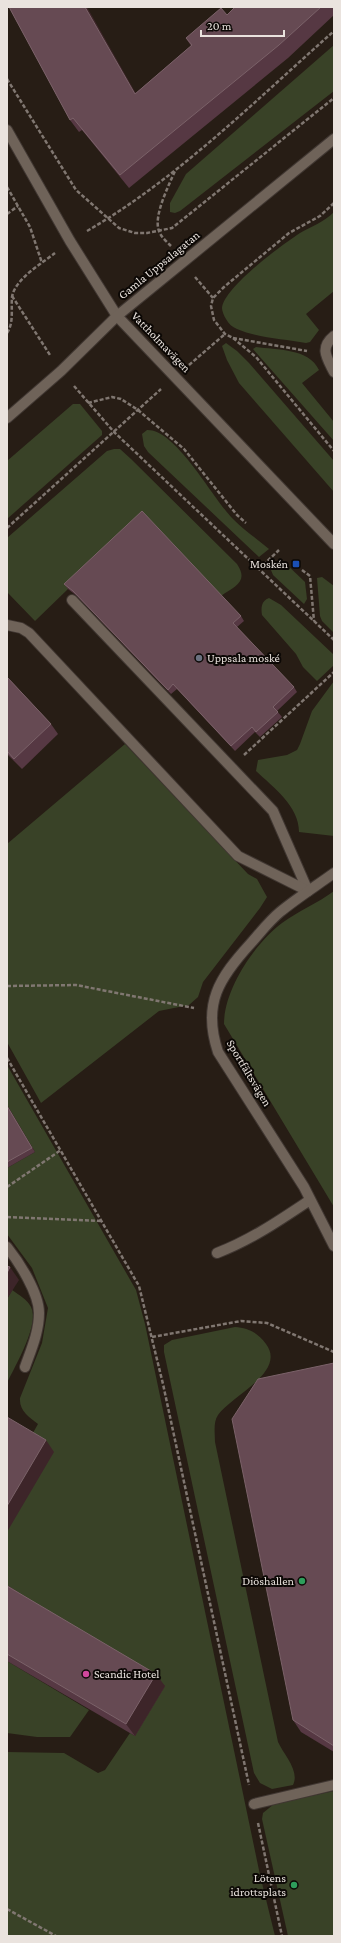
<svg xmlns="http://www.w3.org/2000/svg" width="341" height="1943" font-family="'Crimson Pro',serif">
<rect width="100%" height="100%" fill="#271d15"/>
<g fill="#394227">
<path d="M334,45V91L180,211L175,213L170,212V203L186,174Z"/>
<path d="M334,212V291L306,314L319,330L310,342L306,343C284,339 258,338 237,329C232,327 229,324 226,319C224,316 222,311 222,308C224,287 283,244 300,233C312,226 324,222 334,212Z"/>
<path d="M226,343L237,351L249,363L334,461V492L239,383L227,360L222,346Z"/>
<path d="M256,347C276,350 309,348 319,370L302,383L334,422V441L253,349Z"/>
<path d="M73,404H80L102,431V435L7,519V461Z"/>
<path d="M147,430C176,429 213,499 233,519C244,530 257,539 269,549L259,557L148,452L144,446L142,434Z"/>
<path d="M114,449H120L131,459L237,564C249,582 235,586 221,596L68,589L35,621L7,592V538L107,451Z"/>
<path d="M280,560L283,561L305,582L307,599L304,604L273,575L271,570L272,567Z"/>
<path d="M322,577L334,586V633L322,621L320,616L317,578Z"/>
<path d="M269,598L281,605L334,655V665L317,681L303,667L296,654L262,615C261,608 261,601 269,598Z"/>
<path d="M334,681V836L299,832C299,806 273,787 256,771L258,760L287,755L297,750L300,744L312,711Z"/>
<path d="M125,744L248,874L257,879L267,897L260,908L203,982L198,997L189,1005L159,1011L41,1103L7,1042V844Z"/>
<path d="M334,891V1207L224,1024C224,989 255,943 282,923C298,911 318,903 334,891Z"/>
<path d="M7,1065L136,1290L145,1324L260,1875L275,1936H7V1752L64,1753L98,1773L105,1770L130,1733L135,1736L165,1686L7,1593V1532L30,1438L38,1424C29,1417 19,1411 20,1398L42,1343L48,1308L32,1268L7,1234V1168L35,1152L7,1105Z"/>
<path d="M12,1290C19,1295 27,1299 31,1307C40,1324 15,1366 7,1383V1299Z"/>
<path d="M235,1327C248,1328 257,1332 266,1344C287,1372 231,1396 218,1415C213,1422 215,1434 215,1442L278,1742C284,1755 300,1771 293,1785L272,1789L260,1783L254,1773L164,1352V1345L172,1340Z"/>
<path d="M7,1661L89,1710L70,1737H37L7,1733Z"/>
<path d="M334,1791V1936H288L262,1819L263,1813L274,1804Z"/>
</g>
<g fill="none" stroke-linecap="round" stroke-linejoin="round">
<defs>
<g id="lane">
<path d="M334,336C319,348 327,358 334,372"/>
<path d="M72,600L273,811L308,891"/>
<path d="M7,625L21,628L29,633L238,856L308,891"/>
<path d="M7,1247C19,1262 39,1293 39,1313C39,1332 31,1350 25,1367"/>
<path d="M217,1253C251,1240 280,1220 310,1200"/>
<path d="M254,1804L334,1785"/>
</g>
<path id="street" d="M334,873C316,886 297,898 280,912C269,921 260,933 251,943C219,978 202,1004 218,1052L304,1187L334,1246"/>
<g id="secondary">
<path d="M7,130L70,241L117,316L334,544"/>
<path d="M7,418L61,371L117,316L334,139"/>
</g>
</defs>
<use href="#lane" stroke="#403732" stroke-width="12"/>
<use href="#street" stroke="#403732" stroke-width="12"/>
<use href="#secondary" stroke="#403732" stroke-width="12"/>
<g stroke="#807771" stroke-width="2.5" stroke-dasharray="4 2" stroke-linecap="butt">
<path d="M7,79L76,190L119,228L135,233H147L172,228L334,98"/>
<path d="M7,187L30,227L42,263"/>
<path d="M334,203L320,216L289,233L224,287L213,298L211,306L214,320L225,334L233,338L256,357L334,451"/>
<path d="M7,214L18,206"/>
<path d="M87,231C177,179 256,100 334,31"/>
<path d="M171,246C167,242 161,237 159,231C153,216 169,185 175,171"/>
<path d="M195,277L213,298"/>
<path d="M12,296L50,355"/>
<path d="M7,333C14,323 11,309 12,297C15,279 41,264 55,253"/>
<path d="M233,338L307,351"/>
<path d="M189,365L225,334"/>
<path d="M74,386L114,432L334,640"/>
<path d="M88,403L112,397L121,399L138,410L184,449L237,515L246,523"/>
<path d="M7,528L161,389"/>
<path d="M259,569L279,550"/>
<path d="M302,570L310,576L314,621"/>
<path d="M244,755L334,672"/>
<path d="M7,986L76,985L194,1008"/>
<path d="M7,1058L139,1286L163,1384L249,1785"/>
<path d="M7,1187L61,1150"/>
<path d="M7,1217L102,1221"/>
<path d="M152,1337L241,1321L267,1323L334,1352"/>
<path d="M258,1823L282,1936"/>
<path d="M7,1909L56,1936"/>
</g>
<use href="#lane" stroke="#6f6359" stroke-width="10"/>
<use href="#street" stroke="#6f6359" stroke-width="10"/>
<use href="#secondary" stroke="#6f6359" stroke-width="10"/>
</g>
<g fill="#563843">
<path d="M9,7L136,93L191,46L186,38L227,15L235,7H334V15L288,58L129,188L82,130L79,132L70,120Z"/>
<path d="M64,584L241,616L244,621L237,627L294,687L297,692L277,711L282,717L260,737L255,732L235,751L177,689L171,694L77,596L68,589Z"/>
<path d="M7,677L51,724L58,734L22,769L7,754Z"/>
<path d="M7,1105L35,1152L7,1168Z"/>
<path d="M334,1363V1752L301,1732L293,1720Z"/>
<path d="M7,1585L165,1686L135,1736L7,1661Z"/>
</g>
<g fill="#3d2529">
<path d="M85,7H87L143,106L135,94Z"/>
<path d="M7,1105L35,1152L7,1106Z"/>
<path d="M10,1267L19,1280L7,1299V1273Z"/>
<path d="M46,1440L54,1452L7,1532V1506Z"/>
<path d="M156,1674L165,1686L135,1736L126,1724Z"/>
</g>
<g fill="#664a53" stroke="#7b6269">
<path d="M9,7H85L135,94L192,45L186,38L221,8L227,15L235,7H321L279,45L120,175L73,118L70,120Z"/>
<path d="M142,511L241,616L233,623L294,687L273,707L278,712L256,732L252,727L231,746L173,684L168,690L73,591L64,584Z"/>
<path d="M7,677L51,724L14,759L7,751Z"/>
<path d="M7,1106L32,1148L7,1162Z"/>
<path d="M7,1266L10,1267L7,1273Z"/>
<path d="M334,1363V1746L293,1720L232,1419L258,1379Z"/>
<path d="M7,1417L46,1440L7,1506Z"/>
<path d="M7,1586L156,1674L126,1724L7,1654Z"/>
</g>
<rect fill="#1a4fb4" stroke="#0c0805" stroke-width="1.5" x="292" y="560" width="8" height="8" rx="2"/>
<circle fill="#6b7280" stroke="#0c0805" stroke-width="1.5" cx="199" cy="658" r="4"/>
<g fill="#2e9e5b" stroke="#0c0805" stroke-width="1.5">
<circle cx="302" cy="1581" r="4"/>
<circle cx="294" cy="1885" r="4"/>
</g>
<circle fill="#d1479c" stroke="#0c0805" stroke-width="1.5" cx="86" cy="1674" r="4"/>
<g text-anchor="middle" stroke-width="4" stroke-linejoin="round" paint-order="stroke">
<g font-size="12" fill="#eae3de" stroke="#0c0805">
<text transform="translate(159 265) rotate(-39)" y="4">Gamla Uppsalagatan</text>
<text transform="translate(161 342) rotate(46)" y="4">Vattholmavägen</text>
<text transform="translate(249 1073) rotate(59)" y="4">Sportfältsvägen</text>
</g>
<g font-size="12" fill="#eae3de" stroke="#0c0805" text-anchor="end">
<text x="288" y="568">Moskén</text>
<text x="207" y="662" text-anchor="start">Uppsala moské</text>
<text x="294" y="1585">Diöshallen</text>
<text x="94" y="1678" text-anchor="start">Scandic Hotel</text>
<text x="286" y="1882">Lötens<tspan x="286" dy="14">idrottsplats</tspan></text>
</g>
</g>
<rect width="341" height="1943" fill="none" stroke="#eae3de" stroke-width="16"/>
<path d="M201 30v6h83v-6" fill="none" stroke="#eae3de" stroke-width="2"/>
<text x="207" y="30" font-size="12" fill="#eae3de" stroke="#0c0805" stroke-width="3" paint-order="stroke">20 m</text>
</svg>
